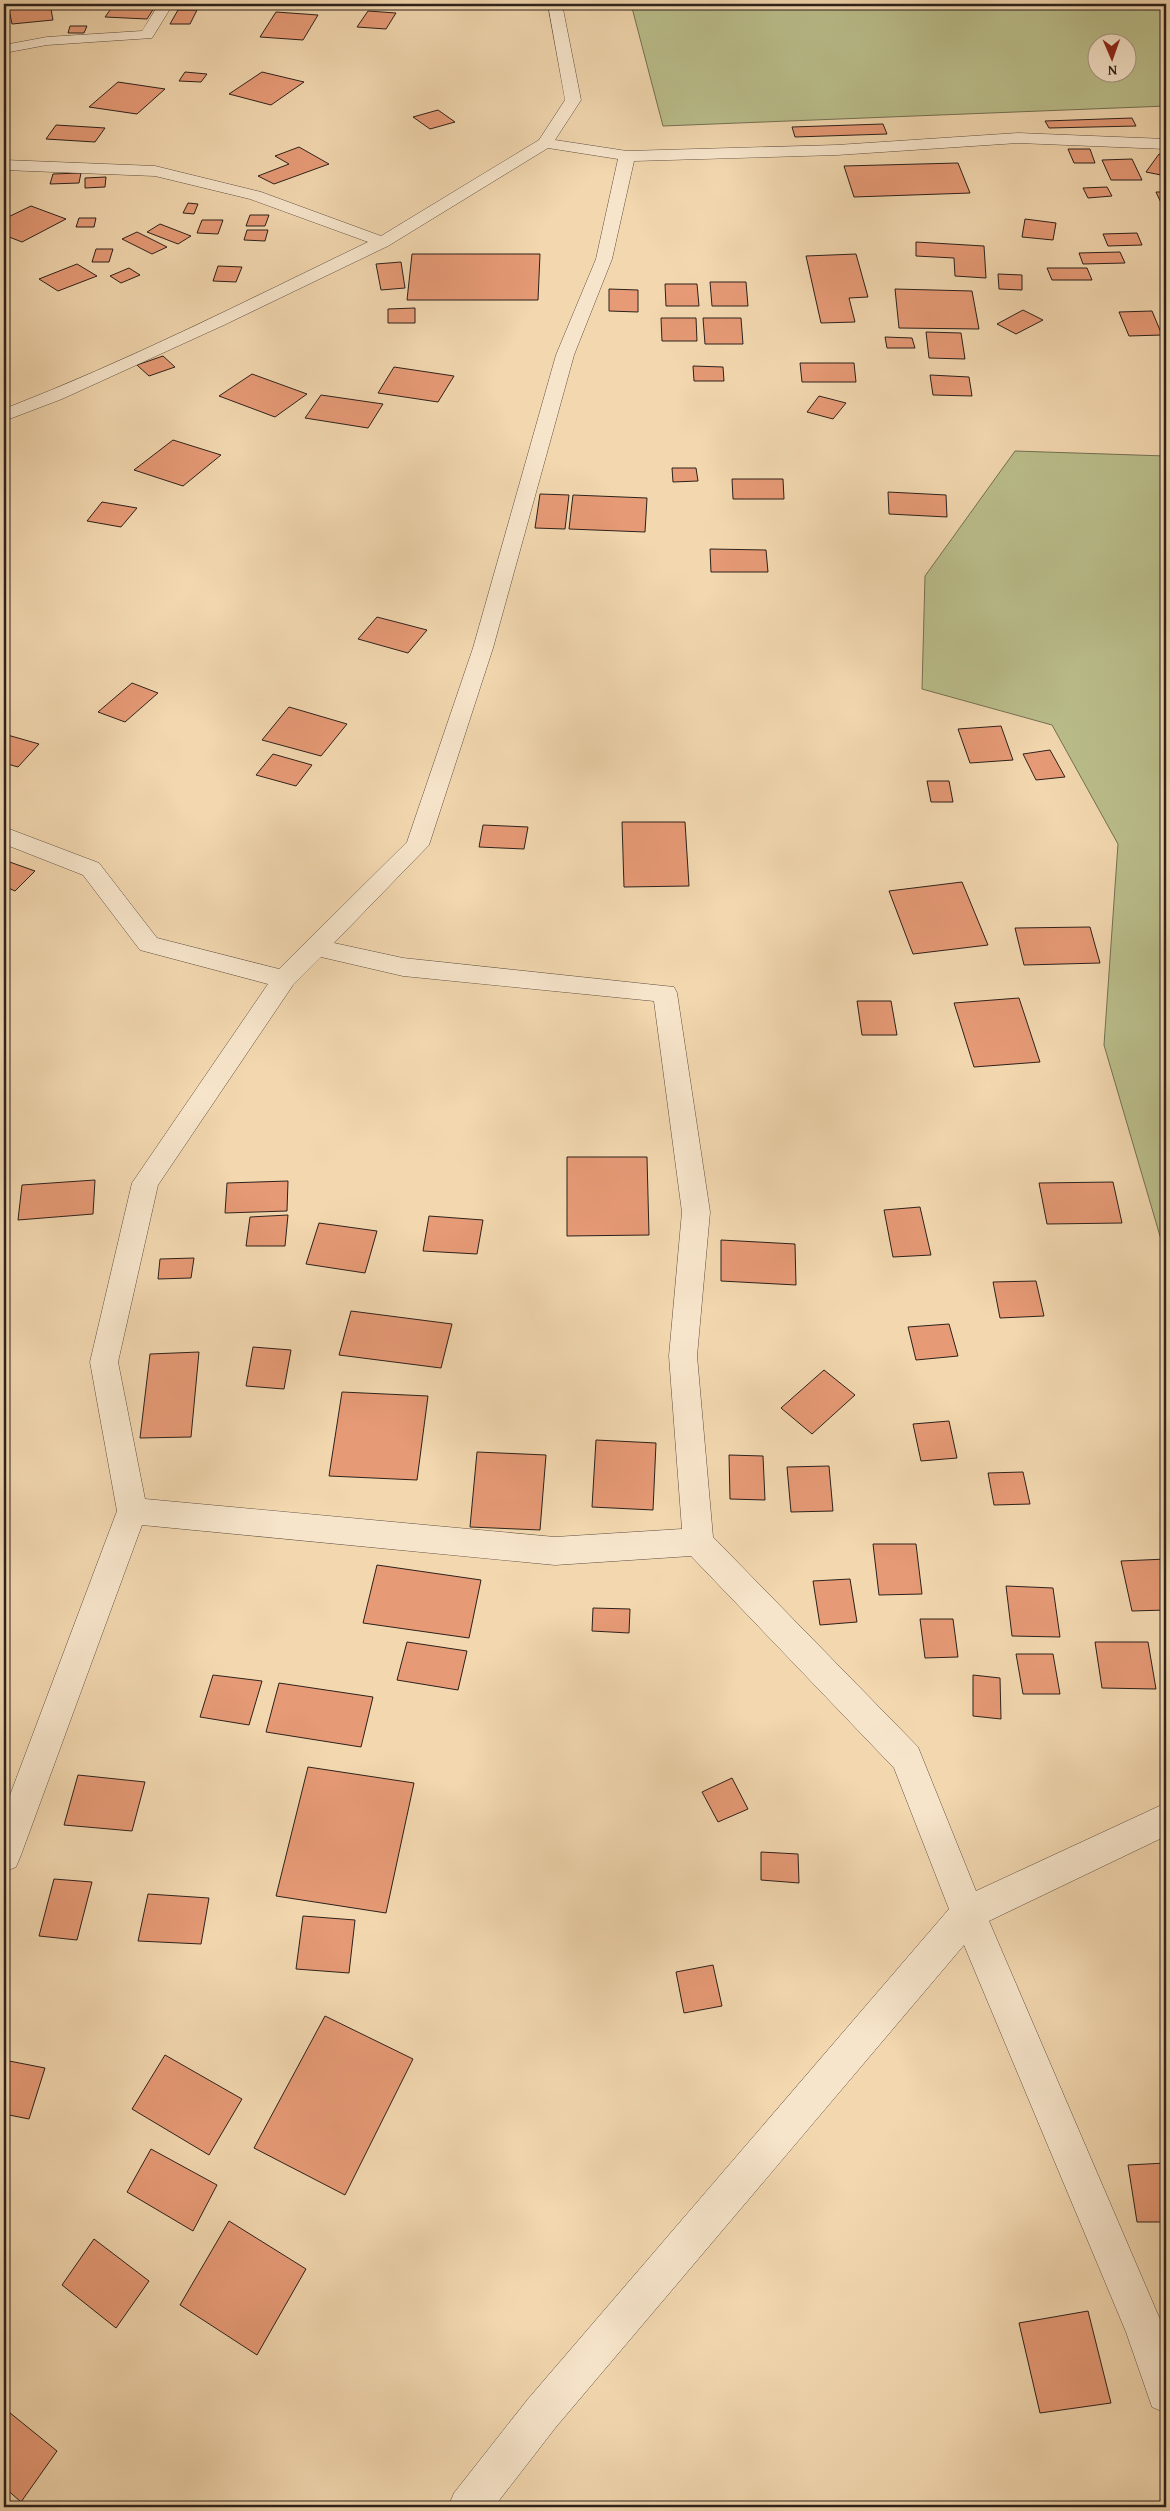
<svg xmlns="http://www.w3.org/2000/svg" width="1170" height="2511" font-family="'Gentium Book Plus',serif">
<rect width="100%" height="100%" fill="#f2d7af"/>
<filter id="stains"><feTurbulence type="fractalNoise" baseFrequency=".004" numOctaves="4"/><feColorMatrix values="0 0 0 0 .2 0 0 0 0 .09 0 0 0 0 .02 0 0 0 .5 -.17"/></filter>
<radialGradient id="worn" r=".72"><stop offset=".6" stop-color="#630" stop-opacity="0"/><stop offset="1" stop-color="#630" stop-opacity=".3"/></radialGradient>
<g fill="#babe8b" stroke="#747053" fill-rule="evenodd">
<path d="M631,4H1166V106L663,126ZM1098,42H1128V72H1098Z"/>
<path d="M1015,451L1166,456V1247L1160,1236L1104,1045L1118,844L1052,725L922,689L925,576Z"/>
</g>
<g fill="#e69a76" stroke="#2d211b">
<path d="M50,4L53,20L12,24L8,5Z"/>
<path d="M113,6L154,8L147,19L105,17Z"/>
<path d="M178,10H197L190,24H170Z"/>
<path d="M368,11L396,13L386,29L357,27Z"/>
<path d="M276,12L318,15L303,40L260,37Z"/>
<path d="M70,26H87L84,33H68Z"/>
<path d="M185,72L207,74L201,82L179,81Z"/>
<path d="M262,72L304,82L271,105L229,94Z"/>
<path d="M118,82L165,89L137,114L89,107Z"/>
<path d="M438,110L455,122L430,129L413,117Z"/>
<path d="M1132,118L1136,126L1049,128L1045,121Z"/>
<path d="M883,124L887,134L795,137L792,127Z"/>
<path d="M56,125L105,128L95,142L46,139Z"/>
<path d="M299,147L329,164L274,184L258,176L289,164L275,156Z"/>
<path d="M1068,149H1090L1095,163H1074Z"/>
<path d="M1159,154L1166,156V176L1146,172Z"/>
<path d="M1132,159L1142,180H1111L1102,160Z"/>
<path d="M958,163L970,193L854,197L844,166Z"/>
<path d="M81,173L79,183L50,184L53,174Z"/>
<path d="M106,177L105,187L85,188V178Z"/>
<path d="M1107,187L1112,196L1088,198L1083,188Z"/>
<path d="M1156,192H1166V207H1163Z"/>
<path d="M188,203L198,204L194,214L183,213Z"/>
<path d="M31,206L66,219L22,242L4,235V219Z"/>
<path d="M250,215H269L265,226H246Z"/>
<path d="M79,218H96L94,227H76Z"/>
<path d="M1025,219L1056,223L1053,240L1022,237Z"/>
<path d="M202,220H223L218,234L197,233Z"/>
<path d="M160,224L191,236L178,244L147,232Z"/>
<path d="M247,230H268L265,241L244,240Z"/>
<path d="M137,232L167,247L152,254L122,239Z"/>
<path d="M1137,233L1142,245L1108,246L1103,234Z"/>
<path d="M916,242L984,246L986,278L955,276L954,258L916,256Z"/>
<path d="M96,249H113L109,262H92Z"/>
<path d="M1120,252L1125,263L1083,264L1079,253Z"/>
<path d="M412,254H540L538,300H407Z"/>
<path d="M856,254L868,297L849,298L855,322L821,323L806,256Z"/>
<path d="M401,262L405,288L381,290L376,264Z"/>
<path d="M77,264L97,276L58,291L39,279Z"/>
<path d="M218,266L242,267L236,282L213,281Z"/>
<path d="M129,268L140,275L121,283L110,276Z"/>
<path d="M1047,268H1087L1092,280H1052Z"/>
<path d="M998,274L1022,275V290L999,289Z"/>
<path d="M710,282H746L748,306H712Z"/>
<path d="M665,284H697L699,306H666Z"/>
<path d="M609,289L638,290V312L609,311Z"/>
<path d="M895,289L972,291L979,329L899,328Z"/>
<path d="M415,308V323H388V309Z"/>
<path d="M1023,310L1043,320L1016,334L997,324Z"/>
<path d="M1152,311L1162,335L1129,336L1119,312Z"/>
<path d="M661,318H696L697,341H662Z"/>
<path d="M703,318H741L743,344H705Z"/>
<path d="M926,332L961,333L965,359L929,358Z"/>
<path d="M885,337L912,338L915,348H887Z"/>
<path d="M163,356L175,367L149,376L137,365Z"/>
<path d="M800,363H854L856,382H802Z"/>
<path d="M693,366L723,367L724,381H694Z"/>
<path d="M394,367L454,376L438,402L378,393Z"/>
<path d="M252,374L307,394L275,417L219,396Z"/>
<path d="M930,375L969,377L972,396L933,395Z"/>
<path d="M321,395L383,404L368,428L305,418Z"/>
<path d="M819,396L846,403L833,419L807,412Z"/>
<path d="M173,440L221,455L183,486L134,470Z"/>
<path d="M672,468H696L698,481L673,482Z"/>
<path d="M732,479H783L784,499H733Z"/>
<path d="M888,492L946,495L947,517L889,514Z"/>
<path d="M540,494L569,495L565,529L535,528Z"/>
<path d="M573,495L647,498L645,532L569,529Z"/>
<path d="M102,502L137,508L121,527L87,521Z"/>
<path d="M710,549L766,550L768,572H711Z"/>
<path d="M377,617L427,630L408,653L358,639Z"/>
<path d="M132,683L158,693L125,722L98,712Z"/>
<path d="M289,707L347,724L321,756L262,740Z"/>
<path d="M1001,726L1013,760L970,763L958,729Z"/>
<path d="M4,734L39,744L18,767L4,763Z"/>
<path d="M1050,750L1065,777L1036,780L1023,754Z"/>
<path d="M273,754L312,765L296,786L256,775Z"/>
<path d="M927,781H949L953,802H931Z"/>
<path d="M622,822H685L689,886L624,887Z"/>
<path d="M483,825L528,827L524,849L479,847Z"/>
<path d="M4,860L35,871L15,891L4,886Z"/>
<path d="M962,882L988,945L913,954L889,891Z"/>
<path d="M1090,927L1100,963L1024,965L1015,928Z"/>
<path d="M1019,998L1040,1062L974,1067L954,1003Z"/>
<path d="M857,1001H891L897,1035H862Z"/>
<path d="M567,1157H647L649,1235L567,1236Z"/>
<path d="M95,1180L93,1214L18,1220L22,1185Z"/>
<path d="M288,1181L287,1211L225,1213L227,1183Z"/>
<path d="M1113,1182L1122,1223L1047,1224L1039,1183Z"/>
<path d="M920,1207L931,1255L893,1257L884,1210Z"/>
<path d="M288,1215L285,1246H246L250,1217Z"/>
<path d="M429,1216L483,1220L477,1254L423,1251Z"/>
<path d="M319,1223L377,1231L365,1273L306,1264Z"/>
<path d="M721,1240L795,1244L796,1285L721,1281Z"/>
<path d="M194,1258L191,1278L158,1279L160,1259Z"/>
<path d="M1036,1281L1044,1316L1000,1318L993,1282Z"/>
<path d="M351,1311L452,1324L441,1368L339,1355Z"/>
<path d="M949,1324L958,1356L916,1360L908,1327Z"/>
<path d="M253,1347L291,1350L284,1389L246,1386Z"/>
<path d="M199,1352L191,1437L140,1438L150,1354Z"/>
<path d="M824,1370L855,1395L812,1434L781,1408Z"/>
<path d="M342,1392L428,1396L417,1480L329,1476Z"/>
<path d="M949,1421L957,1458L921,1461L913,1424Z"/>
<path d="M596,1440L656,1443L653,1510L592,1507Z"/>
<path d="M477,1452L546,1455L540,1530L470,1527Z"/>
<path d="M729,1455L763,1456L765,1500L730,1499Z"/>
<path d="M829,1466L833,1511L791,1512L787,1467Z"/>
<path d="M1023,1472L1030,1504L994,1505L988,1473Z"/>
<path d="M873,1544H916L922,1594L879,1595Z"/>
<path d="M1166,1559V1610L1132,1611L1121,1561Z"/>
<path d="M377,1565L481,1580L469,1638L363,1623Z"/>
<path d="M850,1579L857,1622L820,1625L813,1581Z"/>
<path d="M1006,1586L1053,1588L1060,1637L1012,1636Z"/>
<path d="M593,1608L630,1609L629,1633L592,1631Z"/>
<path d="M920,1619H953L958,1657L925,1658Z"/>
<path d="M407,1642L467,1651L458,1690L397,1680Z"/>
<path d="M1095,1642H1148L1156,1689L1102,1688Z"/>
<path d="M1016,1654H1053L1060,1694H1023Z"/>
<path d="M213,1675L262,1681L249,1725L200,1717Z"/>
<path d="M973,1675L1000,1678L1001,1719L973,1716Z"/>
<path d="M279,1683L373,1697L361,1747L266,1732Z"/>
<path d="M308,1767L414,1783L386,1913L276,1896Z"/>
<path d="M78,1775L145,1782L132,1831L64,1825Z"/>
<path d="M732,1778L748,1809L718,1822L702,1792Z"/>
<path d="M761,1852L798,1854L799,1883L761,1880Z"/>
<path d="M54,1879L92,1882L77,1940L39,1936Z"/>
<path d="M148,1894L209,1898L201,1944L138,1941Z"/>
<path d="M303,1916L355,1920L349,1973L296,1969Z"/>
<path d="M713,1965L722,2006L684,2013L676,1972Z"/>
<path d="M325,2016L413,2059L345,2195L254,2148Z"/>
<path d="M165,2055L242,2099L209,2155L132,2109Z"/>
<path d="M4,2060L45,2068L29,2119L4,2114Z"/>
<path d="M151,2149L217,2185L193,2231L127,2192Z"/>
<path d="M1166,2163V2222H1137L1128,2165Z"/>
<path d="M229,2221L306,2269L257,2355L180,2305Z"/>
<path d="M94,2239L149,2281L116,2328L62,2285Z"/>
<path d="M1088,2311L1111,2403L1040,2413L1019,2323Z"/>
<path d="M4,2408L57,2451L21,2502L4,2487Z"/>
</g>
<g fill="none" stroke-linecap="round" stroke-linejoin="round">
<defs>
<g id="street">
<path d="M159,4H173L152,38L47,45L4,53V45L47,37L142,31Z"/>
<path d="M548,4H562L581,100L555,140L627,151L837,145L1018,133L1166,139V149L1018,143L837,155L634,161L612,259L574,355L493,648L429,845L334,943L403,958L674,987L677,993L710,1212L697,1356L713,1537L918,1747L976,1891L1166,1803V1836L989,1921L1165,2331L1166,2413L1152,2407L1126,2332L964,1945L556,2427L494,2507H448L454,2493L528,2399L949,1909L894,1768L691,1556L555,1565L142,1525L21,1855L16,1867L4,1872V1811L117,1511L90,1362L132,1183L268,984L140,950L83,875L4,844V827L99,863L157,938L279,969L407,842L473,648L556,355L596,259L618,159L548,148L388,246L224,325L62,399L4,421V409C128,361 248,300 368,242L250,199L155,176L4,170V160L155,166L261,192L381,236L539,140L565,100ZM321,957L403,976L654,1001L682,1212L669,1356L682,1529L555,1537L145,1499L118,1362L158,1185L293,985Z"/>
</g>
</defs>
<use href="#street" stroke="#5e4e40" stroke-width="1"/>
<use href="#street" fill="#f7e5cb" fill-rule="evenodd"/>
</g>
<rect width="1170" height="2511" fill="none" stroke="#f2d7af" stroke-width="20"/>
<rect x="5" y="5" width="1160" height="2501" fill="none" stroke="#2d211b" stroke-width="2.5"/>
<rect x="10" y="10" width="1150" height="2491" fill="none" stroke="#2d211b"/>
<g transform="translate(1112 58) rotate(178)"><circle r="24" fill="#f7e5cb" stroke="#a69785"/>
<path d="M0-4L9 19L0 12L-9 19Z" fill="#8f2418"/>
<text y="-8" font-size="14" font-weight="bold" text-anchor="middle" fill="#2d211b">N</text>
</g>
<rect width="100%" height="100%" filter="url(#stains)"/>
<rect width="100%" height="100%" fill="url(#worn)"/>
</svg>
